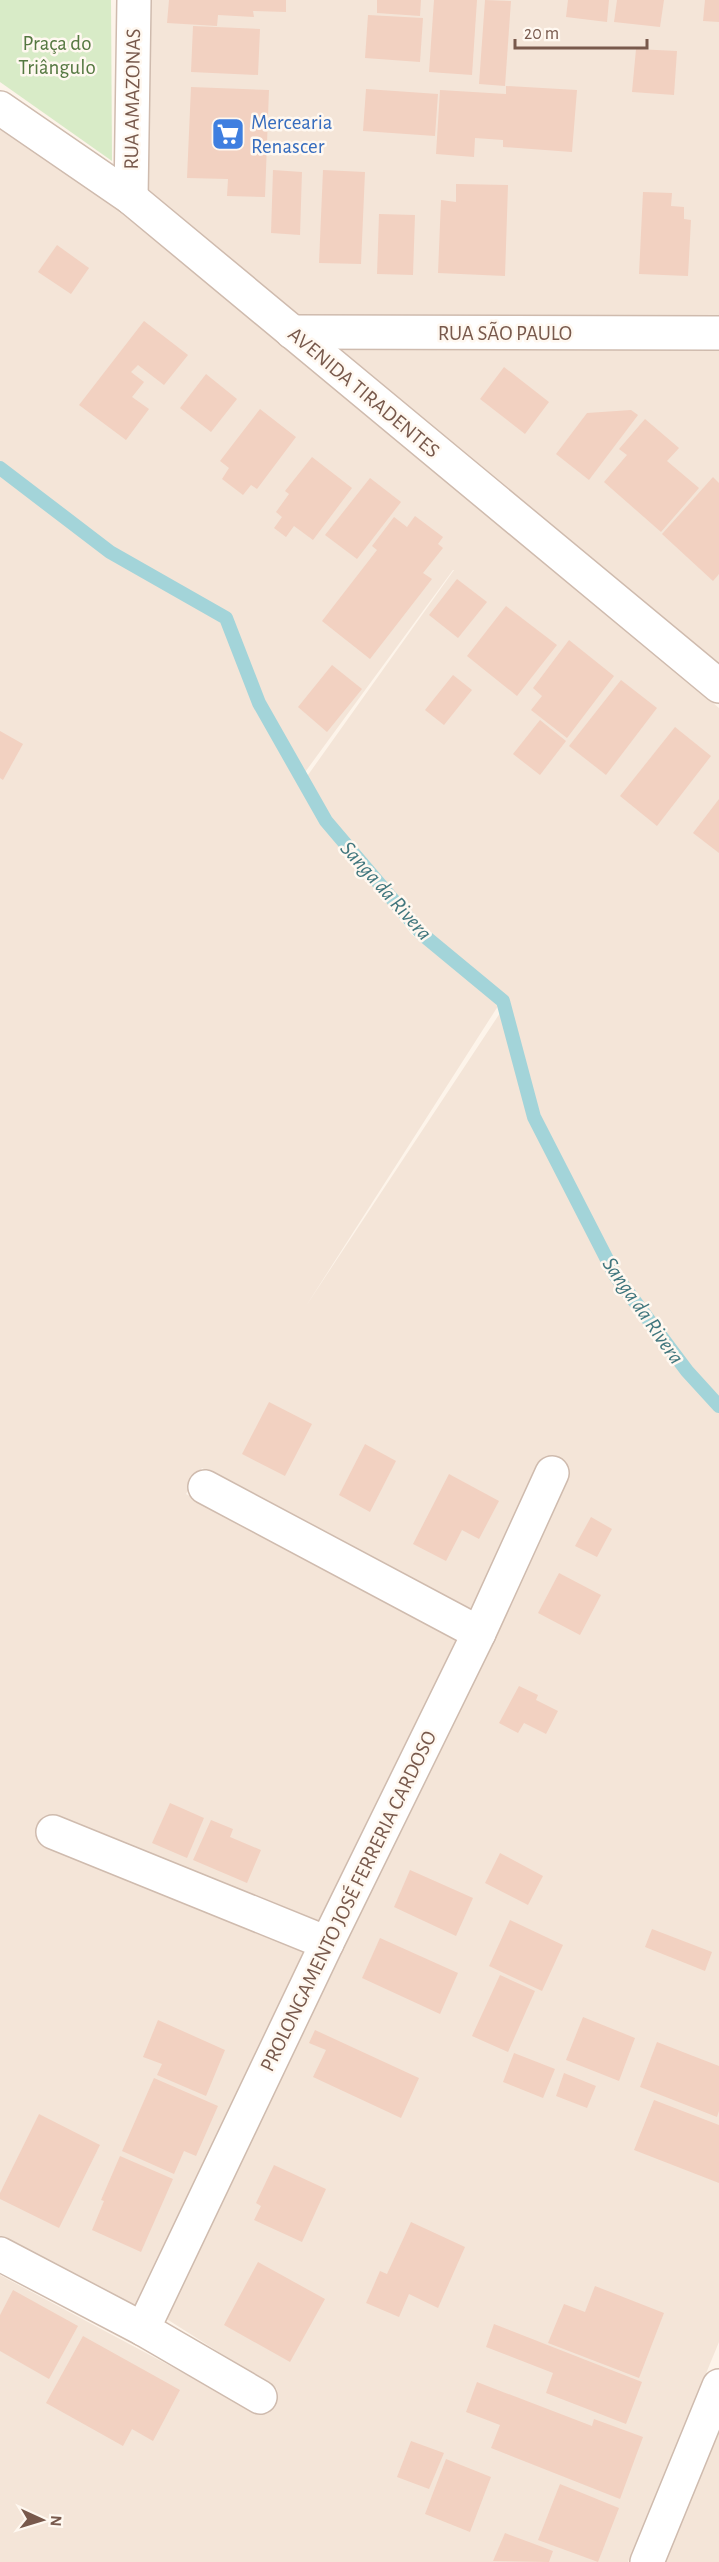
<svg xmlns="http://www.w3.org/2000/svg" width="719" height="2562" font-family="'Alegreya Sans',sans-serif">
<rect width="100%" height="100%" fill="#fdf4ea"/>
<g fill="#f4e5d8" fill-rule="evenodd">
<path d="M148,0H719V319H293L145,191Z"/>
<path d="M0,124L117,206L719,708V2342L628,2562H0V2275L251,2409L276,2400L277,2389L162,2316L499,1630L202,1468L186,1494L457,1639L139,2309L0,2237ZM453,570H454L303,782L300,779ZM322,809L417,931L508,1001L306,1306L500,1003L411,934Z"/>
<path d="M336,345L719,346V669Z"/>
<path d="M719,2432V2562H665Z"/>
</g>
<path fill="#d8ebc7" d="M0,0H111L112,161L0,82Z"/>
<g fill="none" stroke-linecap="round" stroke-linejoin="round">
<path stroke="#a3d4d9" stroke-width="14" d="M0,468L110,552L226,618L259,703L326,821L422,934L503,1001L534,1117L615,1275L687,1371L719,1406"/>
</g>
<g fill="#f2d1c1">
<path d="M169,0H286V12L253,11L254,17L218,15L217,26L167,23Z"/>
<path d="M377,0H421L420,16L377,13Z"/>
<path d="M434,0H477L472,75L429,72Z"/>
<path d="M485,0L511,1L505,86L479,84Z"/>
<path d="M568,0H609L607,22L566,17Z"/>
<path d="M617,0H664L660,27L614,22Z"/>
<path d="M705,0H719V22L703,21Z"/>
<path d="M368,15L423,18L420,62L365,58Z"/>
<path d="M193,26L260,29L258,75L191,72Z"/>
<path d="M636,49L677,51L674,95L632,92Z"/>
<path d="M506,86L577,90L572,152L503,147V140L475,138L474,157L436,154L440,90L506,94Z"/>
<path d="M191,87L269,90L265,197L227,196L228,179L187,178Z"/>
<path d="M366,89L438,94L435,136L363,131Z"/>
<path d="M273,170L302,172L300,235L271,233Z"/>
<path d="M323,170L365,172L361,264L319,263Z"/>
<path d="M456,184L508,185L505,276L438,273L441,200L456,202Z"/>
<path d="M643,192L672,193L671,206L684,207V219L691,220L688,276L639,274Z"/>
<path d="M379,214L415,215L413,275L377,274Z"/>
<path d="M57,245L89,268L71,294L38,272Z"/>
<path d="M144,321L188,355L164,385L138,365L131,372L144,382L132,397L149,409L126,440L79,405Z"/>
<path d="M504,367L549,402L525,434L480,399Z"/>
<path d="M206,374L237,399L211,432L180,408Z"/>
<path d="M260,409L296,437L257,489L251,485L243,495L222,479L229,468L220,461Z"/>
<path d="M631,410L638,415L589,480L556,454L587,413Z"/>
<path d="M645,419L679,448L667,461L699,488L661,532L604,482L627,455L619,449Z"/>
<path d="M312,457L352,488L313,540L294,526L286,537L274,528L282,517L276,512L289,494L285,491Z"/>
<path d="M713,477L719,483V574L713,581L662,534Z"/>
<path d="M370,478L401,502L357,559L325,535Z"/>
<path d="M415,516L443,537L438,544L443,548L423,573L432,579L370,659L322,621L377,550L372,546L394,517L407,527Z"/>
<path d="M457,579L487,602L458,638L429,615Z"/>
<path d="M506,606L557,645L517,696L467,656Z"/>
<path d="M569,640L614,676L567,738L531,710L542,696L533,688Z"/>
<path d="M332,665L362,689L327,732L298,707Z"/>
<path d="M453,675L472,690L444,725L425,710Z"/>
<path d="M621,680L657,708L606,775L569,746Z"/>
<path d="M540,720L566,741L540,775L513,754Z"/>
<path d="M675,727L711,756L657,826L620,796Z"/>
<path d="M0,731L23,744L3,780L0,778Z"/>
<path d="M719,799V853L693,833Z"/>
<path d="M269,1402L312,1424L285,1476L242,1454Z"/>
<path d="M365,1444L396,1461L370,1512L339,1495Z"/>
<path d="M449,1474L499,1501L479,1539L462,1530L446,1561L413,1544Z"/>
<path d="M591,1517L612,1529L597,1557L575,1546Z"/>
<path d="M559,1573L601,1595L580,1635L538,1613Z"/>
<path d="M519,1686L538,1695L536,1700L558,1711L546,1734L524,1723L518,1733L499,1723Z"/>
<path d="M170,1803L204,1818L187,1858L152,1843Z"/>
<path d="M211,1820L233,1829L230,1837L261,1850L247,1883L193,1860Z"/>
<path d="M500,1853L543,1876L528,1905L485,1883Z"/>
<path d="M410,1870L473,1898L456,1936L394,1907Z"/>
<path d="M510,1920L563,1945L542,1991L489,1966Z"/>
<path d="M652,1929L712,1952L705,1971L645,1947Z"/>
<path d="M380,1938L458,1973L440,2014L362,1978Z"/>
<path d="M500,1975L535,1991L508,2052L472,2036Z"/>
<path d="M583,2017L635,2038L619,2081L566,2060Z"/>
<path d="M158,2020L225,2050L206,2096L157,2075L162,2064L143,2057Z"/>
<path d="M315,2030L419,2078L401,2118L313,2077L326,2050L309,2043Z"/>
<path d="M657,2042L719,2066V2111L717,2117L640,2087Z"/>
<path d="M514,2053L555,2069L543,2098L503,2082Z"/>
<path d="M564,2073L596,2086L587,2108L556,2096Z"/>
<path d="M154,2078L218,2106L196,2156L184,2151L174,2174L122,2151Z"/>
<path d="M654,2100L719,2125V2183L634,2150Z"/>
<path d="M39,2114L100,2145L59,2228L0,2199V2193Z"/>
<path d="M120,2156L173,2179L141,2252L92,2230L104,2201L101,2200Z"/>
<path d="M274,2165L326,2189L302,2242L254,2220L261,2206L256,2203Z"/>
<path d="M411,2222L465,2247L438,2308L409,2294L399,2317L366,2303L380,2271L387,2274Z"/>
<path d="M258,2262L325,2299L290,2362L224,2325Z"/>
<path d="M595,2286L664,2313L639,2378L548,2343L564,2304L585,2312Z"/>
<path d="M13,2290L78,2326L49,2379L0,2351V2315Z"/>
<path d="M494,2324L642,2382L626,2424L546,2393L553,2373L486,2347Z"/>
<path d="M83,2336L180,2390L153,2441L132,2429L123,2446L46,2403Z"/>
<path d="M477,2382L592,2426L594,2419L643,2437L620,2499L491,2448L500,2425L466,2412Z"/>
<path d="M411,2441L444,2453L429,2489L397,2477Z"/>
<path d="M446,2459L491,2477L470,2532L425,2514Z"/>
<path d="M560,2484L619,2508L598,2562L538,2540Z"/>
<path d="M505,2533L553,2551L549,2562L493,2561Z"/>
</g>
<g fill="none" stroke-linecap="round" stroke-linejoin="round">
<defs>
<g id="minor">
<path d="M0,108L131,198L719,686"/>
<path d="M131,198L134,0"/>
<path d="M292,332L719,333"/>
<path d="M205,1487L479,1633"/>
<path d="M53,1832L327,1943"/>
<path d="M0,2254L143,2329L260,2397"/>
<path d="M143,2329L327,1943L479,1633L552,1473"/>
<path d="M647,2562L719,2386"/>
</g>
</defs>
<use href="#minor" stroke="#cfbbae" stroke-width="36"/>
<use href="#minor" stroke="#fff" stroke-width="33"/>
</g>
<defs>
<symbol id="supermarket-square" viewBox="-11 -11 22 22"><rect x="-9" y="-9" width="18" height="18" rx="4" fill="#3f7fe0" stroke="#fff8f0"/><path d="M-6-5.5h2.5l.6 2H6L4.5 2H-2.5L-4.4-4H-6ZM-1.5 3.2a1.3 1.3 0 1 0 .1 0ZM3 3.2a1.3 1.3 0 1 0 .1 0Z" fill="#fff"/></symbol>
</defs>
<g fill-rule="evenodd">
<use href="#supermarket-square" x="209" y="115" width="38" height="38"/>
</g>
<g text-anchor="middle" stroke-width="5" stroke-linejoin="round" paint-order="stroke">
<g font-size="21" fill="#557841" stroke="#fff8f0">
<text x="57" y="50">Praça do<tspan x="57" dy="24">Triângulo</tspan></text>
</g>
<g font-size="21" fill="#78594c" stroke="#fff8f0">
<text transform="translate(132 99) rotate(-89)" y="7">RUA AMAZONAS</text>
<text x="505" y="340">RUA SÃO PAULO</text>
<text transform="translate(364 392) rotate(40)" y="7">AVENIDA TIRADENTES</text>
<text transform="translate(348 1901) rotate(-64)" y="7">PROLONGAMENTO JOSÉ FERRERIA CARDOSO</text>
</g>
<g font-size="21" fill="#366cbe" stroke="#fff8f0" text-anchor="start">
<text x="251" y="129">Mercearia<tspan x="251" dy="24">Renascer</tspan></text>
</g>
<g font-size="22" font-style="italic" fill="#40767d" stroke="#fff8f0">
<text transform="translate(387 890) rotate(48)" y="8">Sanga da Rivera</text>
<text transform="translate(644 1310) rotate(55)" y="8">Sanga da Rivera</text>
</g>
</g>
<g transform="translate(42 2520) rotate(94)" stroke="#fff8f0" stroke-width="4.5" paint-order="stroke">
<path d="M0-4.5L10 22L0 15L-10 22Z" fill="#78594c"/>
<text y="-9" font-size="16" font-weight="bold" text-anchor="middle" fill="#78594c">N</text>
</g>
<path d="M515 39v9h132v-9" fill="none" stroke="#78594c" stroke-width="3"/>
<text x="524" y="39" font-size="18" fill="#78594c" stroke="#fff8f0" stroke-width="4.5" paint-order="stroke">20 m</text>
</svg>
